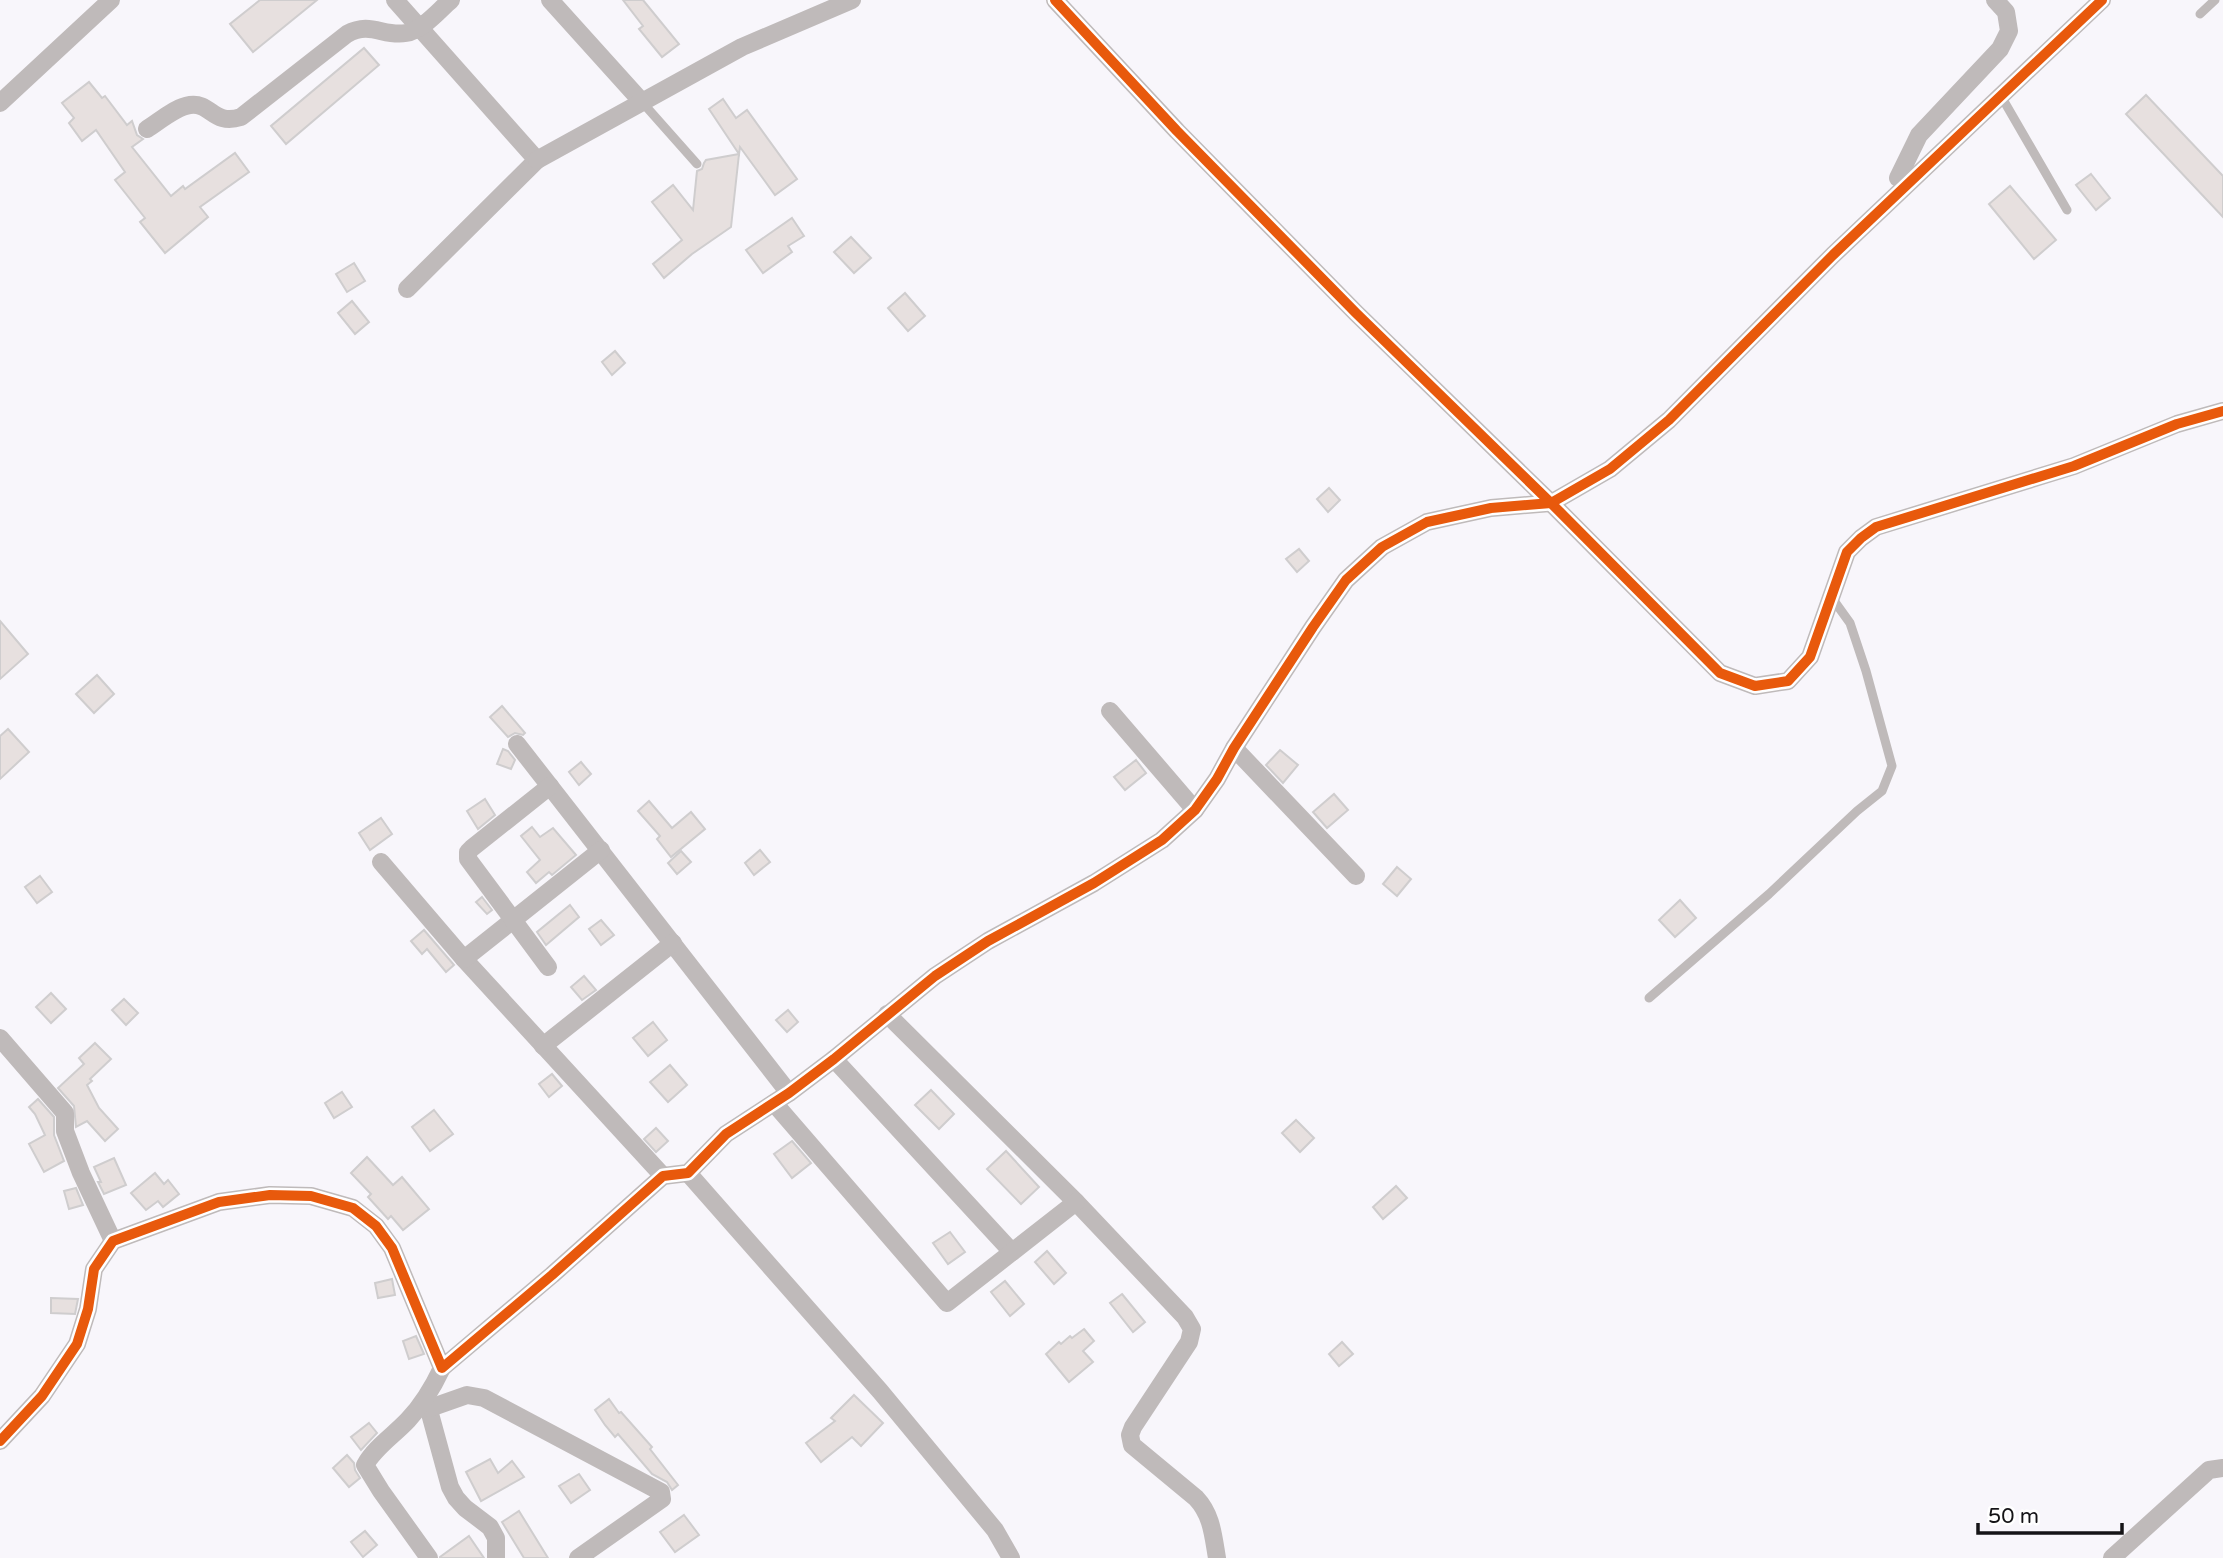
<svg xmlns="http://www.w3.org/2000/svg" width="2223" height="1558" font-family="'Varela Round',sans-serif">
<rect width="100%" height="100%" fill="#f8f6fb"/>
<g fill="#e7e0df" stroke="#cfcdce" stroke-width="2">
<path d="M260,0H317L253,52L230,24Z"/>
<path d="M623,0H643L679,44L662,57L639,29L643,26Z"/>
<path d="M364,48L379,65L286,144L271,126Z"/>
<path d="M89,82L102,98L105,96L127,125L132,121L137,135L143,139L132,147L171,196L183,186L185,189L235,153L249,172L200,207L208,217L165,253L140,222L145,218L115,180L125,172L96,130L82,141L69,123L74,118L62,103Z"/>
<path d="M2146,95L2223,176V217L2126,114Z"/>
<path d="M723,99L736,118L747,110L797,179L775,195L740,147L739,154L709,109Z"/>
<path d="M739,154L731,227L692,254L664,278L653,264L682,240L652,202L673,185L693,210L697,171L702,169L704,163L706,160Z"/>
<path d="M2091,174L2110,198L2096,210L2076,185Z"/>
<path d="M2010,186L2056,240L2034,259L1989,204Z"/>
<path d="M792,218L804,236L788,246L792,252L763,273L746,250Z"/>
<path d="M851,237L871,258L854,273L834,252Z"/>
<path d="M354,263L365,281L347,292L336,274Z"/>
<path d="M905,293L925,316L908,331L888,308Z"/>
<path d="M352,301L369,322L355,334L338,313Z"/>
<path d="M615,351L625,363L612,375L602,362Z"/>
<path d="M1329,488L1340,500L1328,512L1317,499Z"/>
<path d="M1299,549L1309,561L1297,572L1286,559Z"/>
<path d="M0,621L28,654L0,679Z"/>
<path d="M97,675L114,694L94,713L76,694Z"/>
<path d="M502,706L525,733L523,735L515,733L508,737L490,717Z"/>
<path d="M8,729L29,752L0,779V736Z"/>
<path d="M503,749L508,751L515,760L511,769L497,764Z"/>
<path d="M1280,750L1298,765L1283,783L1266,765Z"/>
<path d="M1136,760L1146,773L1125,790L1114,777Z"/>
<path d="M581,762L591,774L579,785L569,772Z"/>
<path d="M1334,794L1348,810L1327,828L1313,812Z"/>
<path d="M485,799L495,815L478,829L467,811Z"/>
<path d="M649,801L672,828L691,812L705,829L671,857L657,839L660,836L638,811Z"/>
<path d="M381,818L392,834L370,850L359,833Z"/>
<path d="M532,827L540,837L553,828L576,855L552,875L549,872L536,883L527,872L540,860L521,836Z"/>
<path d="M760,850L770,862L754,875L745,863Z"/>
<path d="M681,851L691,862L677,874L668,863Z"/>
<path d="M1397,867L1411,879L1397,896L1383,884Z"/>
<path d="M40,876L52,892L37,903L25,887Z"/>
<path d="M482,897L492,910L487,914L476,902Z"/>
<path d="M1680,900L1696,918L1675,937L1659,920Z"/>
<path d="M570,905L579,917L546,945L537,932Z"/>
<path d="M601,920L614,935L601,945L589,929Z"/>
<path d="M424,930L454,965L446,972L427,949L422,954L411,941Z"/>
<path d="M584,976L596,990L582,1000L571,987Z"/>
<path d="M51,993L66,1009L51,1023L36,1007Z"/>
<path d="M124,999L138,1013L126,1025L112,1010Z"/>
<path d="M788,1010L798,1022L787,1032L776,1020Z"/>
<path d="M653,1022L667,1040L648,1056L633,1038Z"/>
<path d="M95,1043L111,1059L90,1079L92,1081L87,1085L99,1108L118,1129L105,1141L87,1121L76,1127L74,1106L58,1088L84,1064L79,1058Z"/>
<path d="M670,1065L687,1085L668,1102L650,1082Z"/>
<path d="M552,1074L562,1086L549,1097L539,1084Z"/>
<path d="M931,1090L954,1114L939,1129L915,1105Z"/>
<path d="M342,1092L352,1107L334,1118L325,1103Z"/>
<path d="M38,1099L54,1117V1135L64,1161L44,1172L29,1144L45,1135L35,1114L29,1107Z"/>
<path d="M434,1110L453,1134L430,1151L412,1127Z"/>
<path d="M1296,1120L1314,1138L1300,1152L1282,1133Z"/>
<path d="M656,1128L668,1141L656,1152L644,1139Z"/>
<path d="M792,1141L811,1163L792,1178L774,1154Z"/>
<path d="M1006,1151L1039,1187L1021,1204L987,1169Z"/>
<path d="M367,1157L393,1185L402,1177L429,1209L403,1230L391,1216L388,1219L368,1197L371,1194L351,1173Z"/>
<path d="M114,1158L126,1185L104,1194L98,1182H101L94,1167Z"/>
<path d="M155,1173L164,1184L168,1180L179,1194L163,1207L158,1201L146,1210L131,1193Z"/>
<path d="M1396,1186L1407,1198L1383,1219L1373,1207Z"/>
<path d="M76,1188L83,1205L69,1209L64,1191Z"/>
<path d="M950,1232L965,1252L948,1264L933,1243Z"/>
<path d="M1047,1251L1066,1273L1054,1284L1035,1262Z"/>
<path d="M392,1279L395,1295L378,1298L375,1283Z"/>
<path d="M1005,1281L1024,1304L1010,1316L991,1292Z"/>
<path d="M1122,1294L1145,1322L1133,1332L1110,1303Z"/>
<path d="M51,1298L78,1299L75,1314L51,1313Z"/>
<path d="M1084,1329L1094,1341L1083,1351L1093,1362L1069,1382L1046,1354L1059,1342L1061,1344L1070,1336L1072,1338Z"/>
<path d="M416,1336L424,1354L409,1359L403,1341Z"/>
<path d="M1342,1342L1353,1354L1339,1366L1329,1354Z"/>
<path d="M854,1395L883,1423L861,1446L852,1437L821,1462L806,1443L835,1421L831,1418Z"/>
<path d="M609,1399L619,1413L621,1412L652,1447L650,1449L678,1485L672,1490L667,1482L652,1474L618,1434L615,1437L605,1425L595,1410Z"/>
<path d="M369,1423L377,1433L361,1450L351,1437Z"/>
<path d="M347,1455L354,1463L355,1470L360,1478L349,1487L333,1468Z"/>
<path d="M490,1459L498,1473L512,1461L524,1477L481,1501L466,1472Z"/>
<path d="M579,1474L590,1490L571,1503L559,1486Z"/>
<path d="M519,1511L548,1558H524L502,1522Z"/>
<path d="M684,1515L699,1535L675,1552L660,1532Z"/>
<path d="M365,1531L377,1545L363,1557L351,1542Z"/>
<path d="M469,1536L484,1558H440V1557Z"/>
</g>
<g fill="none" stroke-linecap="round" stroke-linejoin="round">
<g stroke="#bfbaba" stroke-width="9">
<path d="M2200,14L2215,0"/>
<path d="M2001,96L2067,210"/>
<path d="M642,102L697,164"/>
<path d="M1649,998L1769,894L1857,811L1882,791L1892,766L1866,671L1850,623L1832,598"/>
</g>
<g stroke="#bfbaba" stroke-width="18">
<path d="M395,0L537,160L407,289"/>
<path d="M550,0L642,102"/>
<path d="M1055,0L1177,131L1356,313L1551,503L1720,673L1755,686L1788,681L1810,657L1847,552L1861,538L1876,527L2074,466L2177,424L2223,411"/>
<path d="M0,103L111,0"/>
<path d="M147,129C160,121 175,107 190,105C211,102 213,126 241,117L347,34C371,21 383,37 406,33C423,30 439,10 451,0"/>
<path d="M537,160L742,47L852,0"/>
<path d="M1898,178L1919,135L2000,49L2009,31L2006,12L1995,0"/>
<path d="M1110,711L1195,810"/>
<path d="M517,744L789,1093"/>
<path d="M1234,748L1356,876"/>
<path d="M381,862L464,959L663,1176"/>
<path d="M464,959L601,850"/>
<path d="M548,967L468,859V852L472,848L550,786"/>
<path d="M887,1014L1076,1202L1185,1317L1192,1329L1189,1342L1133,1427L1130,1435L1132,1445L1196,1498C1212,1515 1213,1535 1217,1558"/>
<path d="M0,1038L65,1113V1131L81,1173L113,1241"/>
<path d="M543,1046L673,943"/>
<path d="M834,1059L1012,1252"/>
<path d="M774,1103L947,1303L1076,1202"/>
<path d="M688,1173L880,1391L995,1530L1011,1558"/>
<path d="M426,1399L450,1487L456,1498L465,1508L490,1527L496,1538V1558"/>
<path d="M430,1408L467,1395L484,1398L661,1492L662,1499L578,1558"/>
<path d="M0,1441L42,1396L77,1344L88,1309L94,1269L113,1241L219,1202L270,1195L311,1196L353,1208L376,1226L392,1248L442,1368L552,1275L663,1176L688,1173L726,1134L789,1093L834,1059L935,976L988,941L1094,883L1162,840L1195,810L1217,779L1234,748L1313,627L1346,580L1382,547L1427,522L1491,508L1551,503L1610,469L1669,420L1833,255L2102,0"/>
<path d="M429,1558L381,1491L365,1465C375,1447 394,1435 408,1420C423,1404 433,1387 442,1368"/>
<path d="M2112,1558L2209,1470L2223,1468"/>
</g>
<defs>
<g id="cycleway">
<path d="M1055,0L1177,131L1356,313L1551,503L1720,673L1755,686L1788,681L1810,657L1847,552L1861,538L1876,527L2074,466L2177,424L2223,411"/>
<path d="M0,1441L42,1396L77,1344L88,1309L94,1269L113,1241L219,1202L270,1195L311,1196L353,1208L376,1226L392,1248L442,1368L552,1275L663,1176L688,1173L726,1134L789,1093L834,1059L935,976L988,941L1094,883L1162,840L1195,810L1217,779L1234,748L1313,627L1346,580L1382,547L1427,522L1491,508L1551,503L1610,469L1669,420L1833,255L2102,0"/>
</g>
</defs>
<use href="#cycleway" stroke="#fff" stroke-width="15"/>
<use href="#cycleway" stroke="#e8590c" stroke-width="10"/>
</g>
<path d="M1978 1523v10h144v-10" fill="none" stroke="#151417" stroke-width="3.5"/>
<text x="1988" y="1523" font-size="21" fill="#151417" stroke="#ffffff" stroke-width="5" paint-order="stroke">50 m</text>
</svg>
